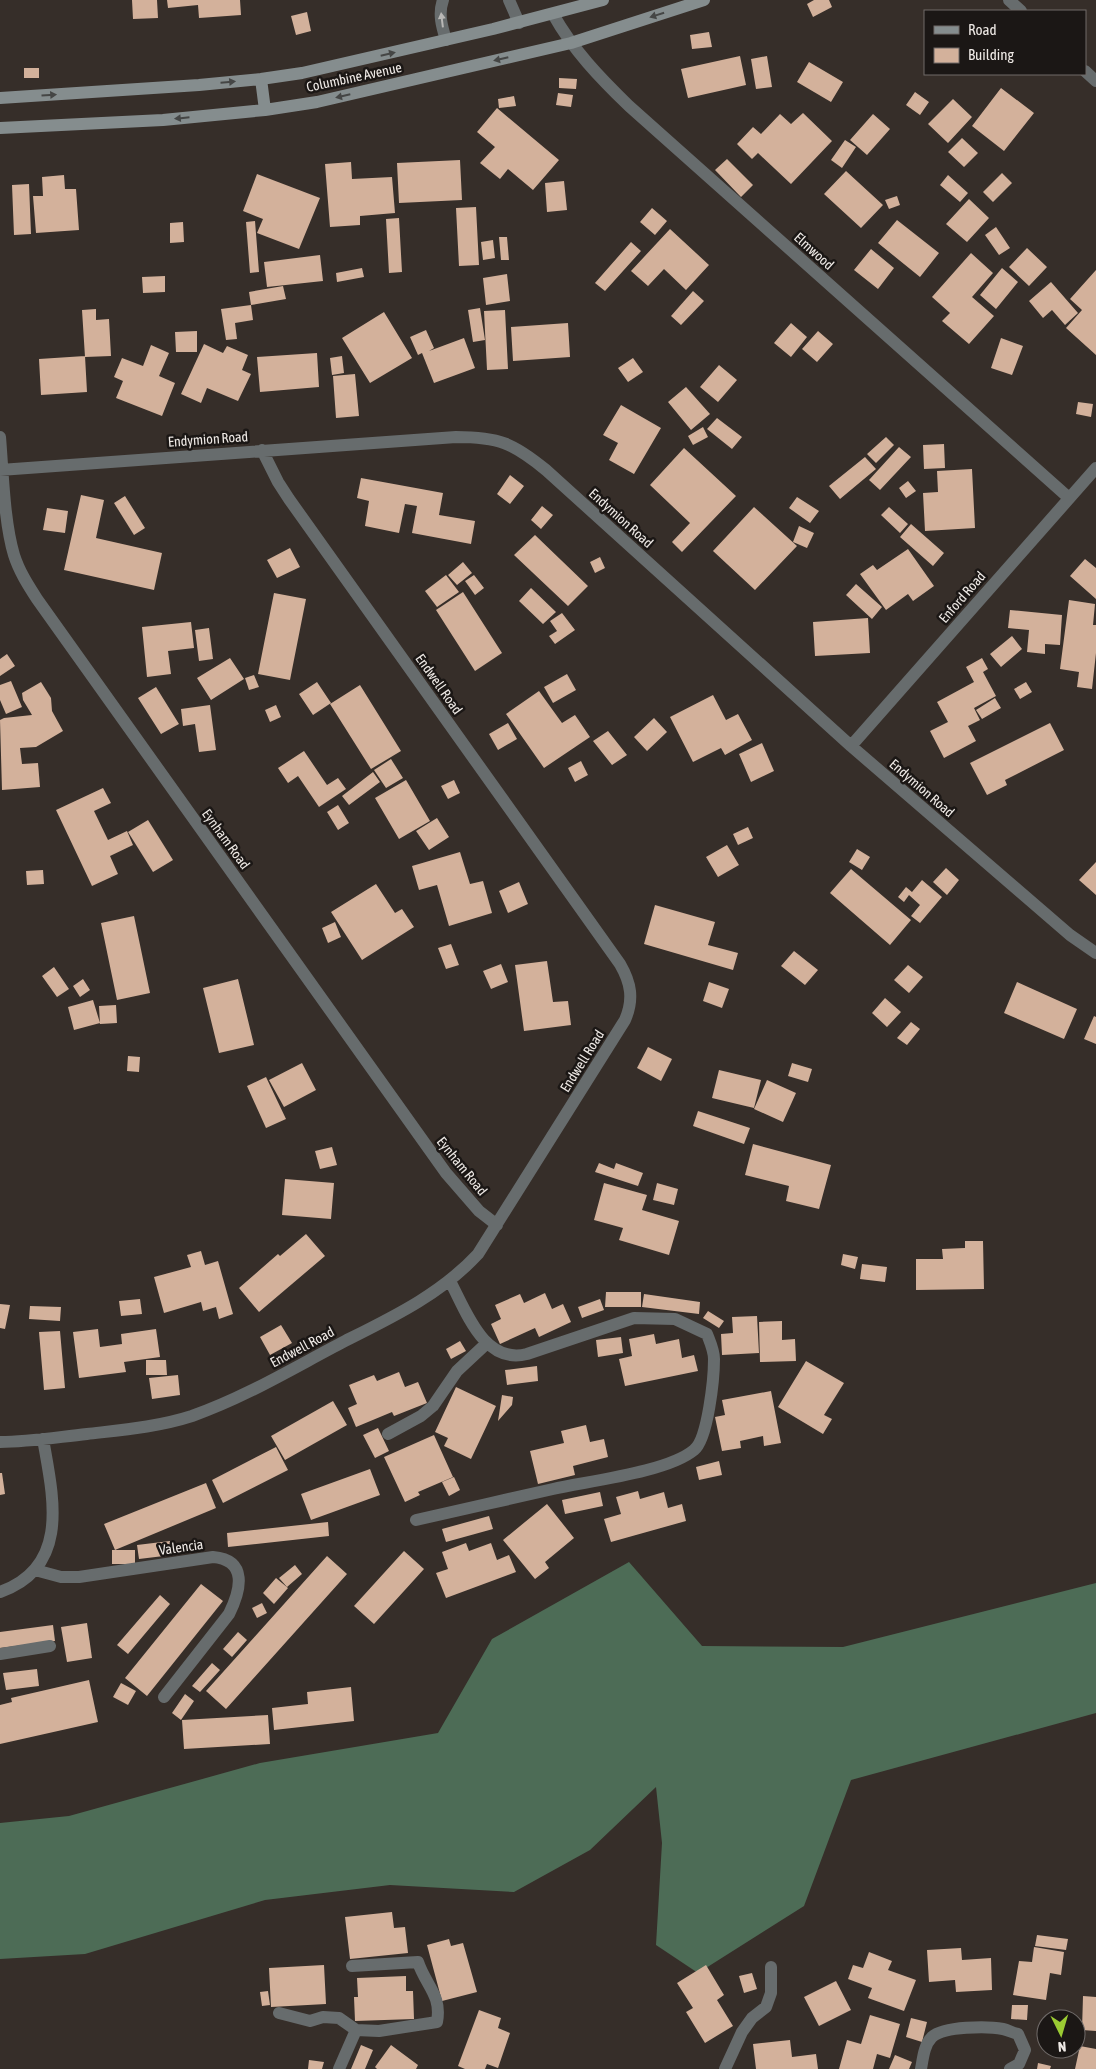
<svg xmlns="http://www.w3.org/2000/svg" width="1096" height="2069" viewBox="0 0 1096 2069" font-family="'Asap Condensed',sans-serif">
  <style>
    .forest { fill: #4d6c56 }
    .building { fill: #d3b19b }
    .lines { fill: none; stroke-linecap: round; stroke-linejoin: round }
    .lane { stroke: #676c6d; stroke-width: 12 }
    .street { stroke: #676c6d; stroke-width: 12 }
    .secondary { stroke: #858d8e; stroke-width: 12 }
    .oneway { fill: #454645 }
    .oneway2 { fill: #b9b8b6 }
    .labels { text-anchor: middle; stroke-width: 5; stroke-linejoin: round; paint-order: stroke }
    .street-label { font-size: 14px; fill: #efeae6; stroke: #1b1715 }
  </style>
  <rect width="100%" height="100%" fill="#362e29"/>
  <path class="forest" d="M629,1562l73,84 141,1 253,-64v130l-245,67 -47,126 -106,67 -42,-28 6,-102 -6,-56 -66,63 -76,42 -124,-7 -125,15 -180,54 -85,5v-136l69,-7 191,-53 178,-30 54,-94z"/>
  <path class="building" d="M132,0h25l1,18 -25,1z
    M167,0h73l1,15 -42,3 -1,-13 -30,3z
    M814,0h15l3,7 -19,10 -6,-13z
    M307,12l4,19 -15,4 -5,-19z
    M709,32l3,15 -20,2 -2,-14z
    M740,56l6,29 -58,13 -7,-29z
    M767,56l5,31 -16,2 -5,-30z
    M809,62l34,20 -12,20 -34,-20z
    M24,68h15v10h-15z
    M559,78l18,1 -1,10 -17,-1z
    M1001,88l33,25 -30,38 -32,-25z
    M915,92l14,10 -9,13 -14,-10z
    M558,93l15,2 -2,12 -15,-2z
    M514,96l2,10 -17,2 -1,-9z
    M953,99l19,18 -24,26 -20,-19z
    M497,108l62,52 -26,30 -25,-21 -8,10 -20,-16 15,-16 -18,-15z
    M803,113l29,28 -41,43 -33,-31 -6,6 -15,-15 16,-17 8,7 19,-20 11,10z
    M873,114l17,15 -23,26 -17,-15z
    M962,138l16,15 -14,14 -16,-15z
    M845,140l11,7 -14,21 -11,-8z
    M727,159l26,26 -12,12 -26,-27z
    M460,160l2,40 -63,3 -2,-40z
    M351,162l1,17 40,-2 3,36 -35,3v9l-30,2 -5,-63z
    M846,171l37,34 -22,23 -37,-34z
    M1002,173l10,10 -19,19 -10,-10z
    M257,174l63,24 -21,51 -42,-16 6,-14 -20,-8z
    M64,175l1,14h11l3,41 -43,3 -3,-37h10l-1,-19z
    M948,175l20,18 -8,9 -20,-17z
    M564,181l3,29 -20,2 -2,-29z
    M29,184l2,50 -17,1 -2,-50z
    M897,196l3,9 -11,4 -4,-9z
    M969,199l20,19 -22,24 -21,-18z
    M476,207l3,58 -20,1 -3,-58z
    M652,208l15,13 -12,14 -15,-13z
    M399,218l3,54 -13,1 -3,-54z
    M897,220l42,33 -19,24 -42,-34z
    M255,221l4,51 -9,1 -4,-51z
    M183,222l1,20 -14,1v-20z
    M996,227l14,21 -11,7 -14,-20z
    M670,229l39,36 -23,25 -22,-21 -16,17 -17,-15z
    M499,237h8l2,23h-8z
    M493,240l2,18 -12,2 -2,-18z
    M631,242l10,9 -36,40 -10,-8z
    M1027,248l20,19 -18,19 -20,-19z
    M871,249l23,19 -16,21 -24,-19z
    M971,253l22,20 -21,24 22,19 -25,28 -27,-23 8,-8 -18,-16z
    M320,255l3,26 -56,6 -3,-25z
    M362,268l2,9 -27,5 -1,-9z
    M1002,268l16,14 -22,27 -16,-14z
    M1096,270v85l-30,-27 16,-18 -12,-11z
    M507,274l3,27 -24,4 -3,-27z
    M165,276v16l-22,1 -1,-16z
    M1051,282l27,31 -13,12 -13,-15 -9,8 -14,-17z
    M283,286l3,13 -35,6 -2,-13z
    M693,291l11,10 -23,24 -10,-9z
    M251,305l2,15 -18,3 2,16 -11,1 -5,-31z
    M480,308l5,32 -12,2 -5,-32z
    M96,309v11l13,-1 2,37 -26,1 -3,-47z
    M505,310l3,59 -21,1 -3,-59z
    M384,312l28,46 -42,25 -28,-45z
    M568,323l2,34 -57,4 -2,-34z
    M791,323l16,14 -16,20 -17,-14z
    M426,330l8,18 -5,3 35,-13 11,30 -41,15 -12,-30 -4,2 -8,-18z
    M197,331v21h-21l-1,-20z
    M818,331l15,13 -16,18 -15,-13z
    M1001,338l22,8 -11,29 -21,-7z
    M204,344l19,9 4,-7 21,9 -6,15 9,4 -13,27 -31,-13 -6,15 -20,-9z
    M151,345l18,8 -10,23 16,7 -13,33 -46,-18 7,-17 -9,-4 8,-19 21,8z
    M317,353l2,34 -59,5 -3,-35z
    M85,356l2,36 -46,3 -2,-36z
    M342,356l2,17 -12,2 -2,-17z
    M633,358l10,14 -15,10 -10,-14z
    M719,365l18,15 -19,22 -18,-15z
    M355,374l4,42 -23,2 -3,-42z
    M686,387l24,27 -19,16 -23,-28z
    M1078,402l15,2 -2,13 -15,-3z
    M621,405l40,23 -27,46 -25,-14 9,-17 -15,-8z
    M717,418l25,19 -10,12 -25,-20z
    M703,427l5,10 -15,8 -5,-9z
    M886,437l8,8 -18,18 -9,-9z
    M944,444l1,24 -21,1 -1,-24z
    M899,447l12,10 -31,33 -11,-10z
    M684,448l52,48 -54,56 -10,-10 18,-19 -40,-38z
    M865,457l11,12 -36,30 -11,-13z
    M972,469l3,59 -50,3 -2,-38 15,-1 -1,-21z
    M510,475l14,11 -14,18 -13,-10z
    M361,478l82,15 -4,22 36,6 -4,23 -59,-11 5,-27 -12,-2 -6,29 -34,-7 4,-25 -12,-3z
    M908,481l8,10 -10,7 -7,-10z
    M81,495l23,5 -8,38 66,15 -8,37 -90,-20z
    M125,496l20,32 -11,7 -20,-32z
    M797,497l22,14 -9,12 -21,-15z
    M542,506l11,9 -12,14 -10,-9z
    M754,507l43,39 -42,44 -42,-39z
    M889,507l19,17 -8,9 -19,-18z
    M47,508l21,3 -3,22 -22,-3z
    M911,524l33,29 -11,13 -33,-29z
    M799,526l15,7 -7,15 -14,-6z
    M535,535l53,51 -20,20 -54,-51z
    M290,548l10,19 -23,11 -10,-18z
    M908,549l26,37 -21,15 -5,-7 -22,16 -26,-36 13,-9 4,5z
    M600,557l5,11 -10,5 -5,-11z
    M1085,559l11,9v31l-26,-23z
    M463,562l9,11 -15,12 -9,-10z
    M446,575l13,17 -22,15 -12,-16z
    M474,575l10,13 -9,7 -10,-14z
    M856,584l26,23 -10,12 -26,-24z
    M531,588l25,24 -13,12 -24,-23z
    M463,592l39,61 -27,18 -39,-61z
    M274,593l32,6 -16,81 -32,-6z
    M1069,600l26,4 -2,21h3v28l-4,36 -15,-2 2,-15 -19,-3z
    M1010,610l52,5 -2,30 -15,-1v10l-18,-2 2,-22 -21,-2z
    M562,613l13,17 -20,14 -6,-8 8,-5 -7,-10z
    M868,618l2,35 -55,3 -2,-34z
    M191,622l3,26 -26,3 3,23 -24,3 -5,-50z
    M209,628l4,31 -14,2 -4,-31z
    M1012,636l10,13 -21,18 -11,-13z
    M7,654l8,12 -15,10v-17z
    M230,658l14,21 -33,21 -14,-22z
    M982,658l6,11 -5,3 13,24 -22,12 6,12 -12,6 8,15 -32,17 -14,-27 18,-9 -11,-20 37,-20 -8,-15z
    M567,674l9,16 -23,13 -9,-16z
    M254,675l5,12 -10,3 -4,-12z
    M11,681l11,26 -16,7 -6,-14v-15z
    M41,682l10,16 1,13 11,20 -27,16 -16,1 2,16 16,-1 2,24 -38,3 -2,-70 4,-2 28,-3 -9,-15 -1,-7z
    M317,682l14,21 -18,12 -14,-21z
    M1026,682l6,10 -12,7 -6,-10z
    M360,685l41,66 -30,18 -41,-65z
    M156,687l23,37 -18,10 -23,-36z
    M539,691l23,32 13,-8 15,22 -46,31 -38,-54z
    M713,695l13,25 12,-6 14,26 -27,15 -4,-7 -28,14 -23,-45z
    M995,698l6,10 -19,11 -6,-9z
    M210,705l6,45 -17,2 -4,-28 -12,2 -2,-17z
    M276,705l5,12 -11,5 -5,-12z
    M654,718l13,14 -20,19 -13,-14z
    M508,723l9,16 -19,11 -9,-16z
    M1050,723l14,27 -59,30 2,5 -20,10 -17,-32z
    M608,731l19,24 -15,10 -19,-24z
    M762,743l12,28 -23,11 -12,-28z
    M304,751l23,34 11,-7 8,11 -27,18 -21,-31 -10,7 -10,-15z
    M391,759l12,19 -17,10 -12,-18z
    M581,761l7,14 -13,7 -7,-14z
    M373,772l7,10 -31,23 -7,-9z
    M406,780l24,41 -31,18 -24,-41z
    M454,780l6,13 -12,6 -7,-13z
    M103,788l8,15 -17,8 14,29 19,-9 6,14 -23,11 8,18 -26,12 -36,-76z
    M338,805l11,18 -11,7 -11,-18z
    M437,818l12,19 -20,13 -13,-19z
    M148,820l25,40 -20,12 -25,-40z
    M748,827l5,11 -15,7 -5,-11z
    M727,845l12,20 -21,12 -12,-20z
    M857,849l13,8 -8,13 -13,-8z
    M460,852l10,32 13,-3 9,32 -43,13 -12,-41 -18,5 -7,-24z
    M1096,862v33l-17,-15z
    M946,868l13,12 -12,15 -14,-13z
    M851,869l60,51 -21,25 -60,-52z
    M43,870l1,14 -17,1 -1,-14z
    M922,880l20,17 -22,26 -9,-7 9,-11 -11,-10 -5,7 -6,-5 8,-10 6,5z
    M519,882l9,22 -20,9 -9,-22z
    M376,884l19,29 7,-4 12,18 -52,33 -31,-48z
    M655,905l60,17 -7,23 30,8 -5,17 -89,-26z
    M134,916l16,77 -33,7 -16,-77z
    M335,922l6,15 -13,6 -6,-15z
    M451,944l8,21 -13,4 -8,-21z
    M794,951l24,19 -13,15 -24,-19z
    M547,961l6,41 15,-1 3,24 -47,6 -9,-66z
    M501,964l7,18 -17,7 -8,-18z
    M908,965l15,12 -14,16 -15,-13z
    M54,967l15,22 -12,8 -15,-21z
    M83,979l7,11 -10,7 -7,-11z
    M238,979l16,66 -35,8 -16,-65z
    M709,982l20,7 -7,19 -19,-7z
    M1017,982l60,27 -13,30 -60,-26z
    M885,998l16,14 -14,15 -15,-14z
    M93,1000l7,23 -26,7 -6,-23z
    M116,1005l1,18 -17,1 -1,-18z
    M1094,1016l2,1v27l-12,-5z
    M911,1022l9,7 -13,16 -10,-7z
    M648,1047l24,12 -11,22 -24,-13z
    M128,1056l12,1 -1,15 -12,-1z
    M302,1063l14,27 -32,17 -15,-27z
    M792,1063l20,6 -4,13 -20,-6z
    M719,1070l42,10 -7,28 -42,-10z
    M266,1077l20,42 -20,9 -19,-42z
    M767,1080l29,13 -13,29 -29,-13z
    M698,1111l52,17 -6,16 -51,-18z
    M753,1144l78,21 -12,44 -33,-8 3,-15 -44,-11z
    M332,1147l5,18 -17,4 -5,-18z
    M599,1163l15,6 2,-6 27,10 -5,13 -43,-14z
    M285,1179l49,4 -3,36 -49,-4z
    M604,1183l43,12 -5,15 37,11 -10,34 -50,-15 4,-12 -29,-8z
    M657,1183l21,6 -4,16 -21,-5z
    M306,1234l19,22 -66,56 -20,-24 39,-34 2,2z
    M965,1241h18l1,48 -68,1v-31h27l-1,-10 23,-1z
    M201,1251l4,14 13,-4 15,53 -14,5 -3,-12 -13,4 -2,-9 -37,11 -10,-36 37,-10 -4,-12z
    M843,1254l15,3 -3,12 -14,-4z
    M862,1264l25,3 -2,15 -25,-3z
    M606,1292h35v15h-36z
    M545,1293l7,16 11,-5 8,18 -32,15 -4,-9 -35,16 -9,-20 10,-5 -6,-14 25,-11 4,9z
    M644,1294l56,8 -1,12 -57,-7z
    M140,1299l2,15 -21,2 -2,-15z
    M600,1299l4,11 -22,8 -4,-11z
    M0,1304l10,1 -5,24 -5,-1z
    M30,1306l31,1 -1,14 -31,-2z
    M708,1311l16,10 -5,7 -16,-10z
    M757,1316l2,37 -37,2 -1,-21 12,-1 -1,-16z
    M782,1321v19l13,-1 1,22 -36,1 -1,-40z
    M281,1325l11,18 -22,12 -10,-18z
    M98,1329l2,18 22,-3 -1,-10 35,-5 4,28 -36,5 2,10 -47,6 -6,-46z
    M60,1331l5,57 -21,2 -5,-58z
    M654,1334l2,10 23,-5 3,19 12,-3 4,16 -73,15 -6,-27 13,-3 -3,-17z
    M621,1337l2,16 -25,4 -2,-17z
    M460,1341l6,10 -15,8 -5,-10z
    M146,1360h20l1,15h-21z
    M806,1361l38,22 -20,32 8,4 -9,15 -45,-27z
    M537,1366l1,15 -31,4 -2,-15z
    M399,1372l6,15 13,-5 9,21 -33,13 -2,-4 -36,15 -8,-19 9,-4 -8,-19 25,-10 3,6z
    M178,1375l2,20 -28,4 -3,-21z
    M456,1387l40,19 -25,53 -27,-13 4,-8 -13,-6z
    M771,1391l10,52 -17,3 -1,-10 -23,5 1,7 -19,3 -7,-34 10,-2 -3,-15z
    M502,1395l11,2 -1,8 -14,16z
    M333,1401l14,24 -62,35 -14,-24z
    M586,1425l4,17 14,-3 4,18 -35,9 2,9 -37,9 -8,-33 34,-8 -3,-12z
    M378,1428l11,23 -14,7 -12,-23z
    M434,1435l19,42 -35,15 2,3 -15,7 -21,-45z
    M276,1447l12,23 -65,33 -11,-23z
    M719,1461l3,14 -23,5 -3,-13z
    M370,1469l10,26 -69,25 -10,-26z
    M0,1473h2l3,21 -5,1z
    M454,1477l6,13 -11,6 -7,-14z
    M206,1483l10,25 -101,42 -11,-26z
    M638,1491l2,8 24,-7 4,16 14,-4 4,17 -75,21 -7,-23 17,-5 -5,-17z
    M600,1492l3,14 -38,8 -3,-14z
    M547,1504l27,34 -29,24 4,6 -14,11 -32,-39z
    M489,1516l4,13 -47,13 -4,-13z
    M328,1522l1,14 -101,11 -1,-14z
    M170,1541l2,14 -33,4 -2,-14z
    M466,1543l3,8 22,-8 6,17 12,-5 7,17 -70,26 -10,-25 12,-4 -6,-17z
    M112,1550h23v14h-23z
    M404,1551l20,18 -50,55 -20,-18z
    M327,1556l20,18 -121,135 -20,-18z
    M295,1565l7,9 -15,13 -8,-9z
    M276,1578l12,10 -14,16 -11,-11z
    M201,1584l22,17 -76,95 -22,-18z
    M160,1595l10,9 -42,50 -11,-9z
    M262,1603l5,10 -10,5 -5,-10z
    M87,1623l5,35 -25,4 -6,-35z
    M53,1625l2,16 -55,7v-16z
    M238,1632l9,8 -15,17 -9,-8z
    M212,1663l8,7 -20,22 -8,-6z
    M37,1669l2,17 -33,4 -3,-17z
    M89,1680l9,42 -98,22v-39l12,-3 -1,-4z
    M121,1683l15,8 -8,14 -15,-8z
    M351,1687l3,34 -80,9 -2,-22 36,-4 -1,-12z
    M185,1694l9,7 -13,19 -9,-7z
    M268,1715l2,29 -86,5 -2,-29z
    M392,1912l2,16 11,-1 3,26 -58,6 -5,-42z
    M1037,1935l31,4 -2,11 -31,-4z
    M449,1939l2,7 12,-3 14,49 -35,9 -15,-56z
    M1034,1947l30,5 -3,23 -11,-2 -4,27 -33,-5 6,-34 13,1z
    M961,1948l1,12 29,-2 1,32 -36,2 -1,-12 -26,2 -2,-32z
    M869,1952l23,9 -4,9 28,10 -12,31 -36,-13 4,-10 -24,-9 5,-14 10,3z
    M324,1965l2,39 -55,3 -2,-39z
    M706,1965l18,30 -7,5 16,26 -28,17 -19,-31 7,-4 -16,-25z
    M752,1973l5,16 -13,4 -5,-17z
    M406,1976v15h7l1,28 -59,2 -1,-24h4l-1,-19z
    M836,1981l15,29 -32,16 -15,-29z
    M268,1991l2,14 -8,1 -2,-14z
    M1083,1996l13,1v34l-14,-1z
    M1012,2005h16l-1,15 -16,-1z
    M479,2010l22,8 -3,10 12,5 -12,35 -11,-4 -2,5h-20l-7,-3z
    M870,2015l30,9 -10,34 -13,-4 -4,15h-34l8,-29 14,4z
    M911,2018l16,4 -5,20 -16,-5z
    M790,2040l2,17 24,-3 2,15h-62l-3,-25z
    M361,2045l12,5 -8,19h-14z
    M391,2045l27,20 -2,4h-39l-2,-2z
    M1080,2046l16,3v20h-21z
    M895,2055l17,7 -3,7h-20z
    M309,2060l15,2 -2,7h-14z
    M1038,2063l13,3 -1,3h-13z"/>
  <g class="lines">
    <path class="lane" d="M443,0c-5,14 -1,27 3,40
      M509,0l10,23
      M279,2013l31,8 13,-4 16,1 17,12 23,1 58,-9c5,-27 -11,-36 -19,-60l-66,4
      M339,2069l17,-39"/>
    <path class="street" d="M1009,0l12,11
      M553,14c20,36 47,64 76,92l440,392
      M1085,71l11,10
      M0,437c3,35 4,85 14,118 5,16 14,30 23,44l409,574 33,38 18,14
      M0,470l456,-33c43,0 57,6 90,33l305,276 219,189 26,18
      M851,746l245,-278
      M388,1434l33,-18 12,-10 24,-35 30,-28
      M0,1442c29,0 58,-5 87,-8 34,-4 71,-7 105,-18 54,-19 103,-49 153,-75 48,-24 96,-47 133,-87l147,-234c9,-21 6,-37 -5,-56l-331,-465 -11,-17 -16,-32
      M416,1520c46,-10 91,-21 137,-31 36,-8 115,-17 141,-39 14,-11 20,-72 20,-91 0,-9 -4,-17 -7,-25l-32,-15 -41,-1 -107,36c-43,11 -61,-43 -77,-73
      M35,1570l26,7h18l134,-20c35,3 28,33 16,57l-65,83
      M0,1592c71,-25 53,-96 43,-153
      M0,1654l50,-8
      M725,2069l17,-37 10,-14 14,-11 5,-14v-26
      M921,2069c2,-11 3,-24 11,-32 12,-11 56,-11 71,-8 5,1 10,4 15,5l7,16 -6,14 -9,5"/>
    <path class="secondary" d="M261,79l4,31
      M0,98l199,-13 62,-6 41,-6 191,-44 110,-29
      M0,128l163,-8 102,-10 52,-8 254,-59 133,-43"/>
  </g>
  <defs><path id="oneway-solid" d="M-6-.8H1V-3.2L6.5 0L1 3.2V.8H-6Z" transform="scale(1.25)"/></defs>
  <g class="oneway">
    <use href="#oneway-solid" transform="translate(657 15) rotate(162)"/>
    <use href="#oneway-solid" transform="translate(388 54) rotate(-13)"/>
    <use href="#oneway-solid" transform="translate(501 59) rotate(167)"/>
    <use href="#oneway-solid" transform="translate(228 82) rotate(-5)"/>
    <use href="#oneway-solid" transform="translate(49 95) rotate(-4)"/>
    <use href="#oneway-solid" transform="translate(343 96) rotate(167)"/>
    <use href="#oneway-solid" transform="translate(182 118) rotate(174)"/>
  </g>
  <use class="oneway2" href="#oneway-solid" transform="translate(442 20) rotate(-97)"/>
  <g class="labels">
    <g class="street-label">
      <text transform="translate(354 77) rotate(-12)" y="5">Columbine Avenue</text>
      <text transform="translate(814 251) rotate(42)" y="5">Elmwood</text>
      <text transform="translate(208 439) rotate(-4)" y="5">Endymion Road</text>
      <text transform="translate(621 518) rotate(42)" y="5">Endymion Road</text>
      <text transform="translate(962 597) rotate(-49)" y="5">Enford Road</text>
      <text transform="translate(439 684) rotate(55)" y="5">Endwell Road</text>
      <text transform="translate(922 788) rotate(41)" y="5">Endymion Road</text>
      <text transform="translate(226 839) rotate(54)" y="5">Eynham Road</text>
      <text transform="translate(582 1061) rotate(-58)" y="5">Endwell Road</text>
      <text transform="translate(462 1166) rotate(51)" y="5">Eynham Road</text>
      <text transform="translate(302 1347) rotate(-28)" y="5">Endwell Road</text>
      <text transform="translate(181 1547) rotate(-8)" y="5">Valencia</text>
    </g>
  </g>
  <rect x="924" y="10" width="162" height="65" fill="#1b1715" stroke="#706b69"/>
  <rect x="934" y="26" width="25" height="8" fill="#858d8e" stroke="#706b69"/>
  <text x="968" y="35" font-size="15" fill="#efeae6">Road</text>
  <rect x="934" y="48" width="25" height="15" fill="#d3b19b" stroke="#706b69"/>
  <text x="968" y="60" font-size="15" fill="#efeae6">Building</text>
  <g transform="translate(1061 2034) rotate(175)"><circle r="24" fill="#1b1715" stroke="#706b69"/>
  <path d="M0-4L9 19L0 12L-9 19Z" fill="#9bcb33"/>
  <text y="-8" font-size="14" font-weight="bold" text-anchor="middle" fill="#efeae6">N</text>
  </g>
</svg>
